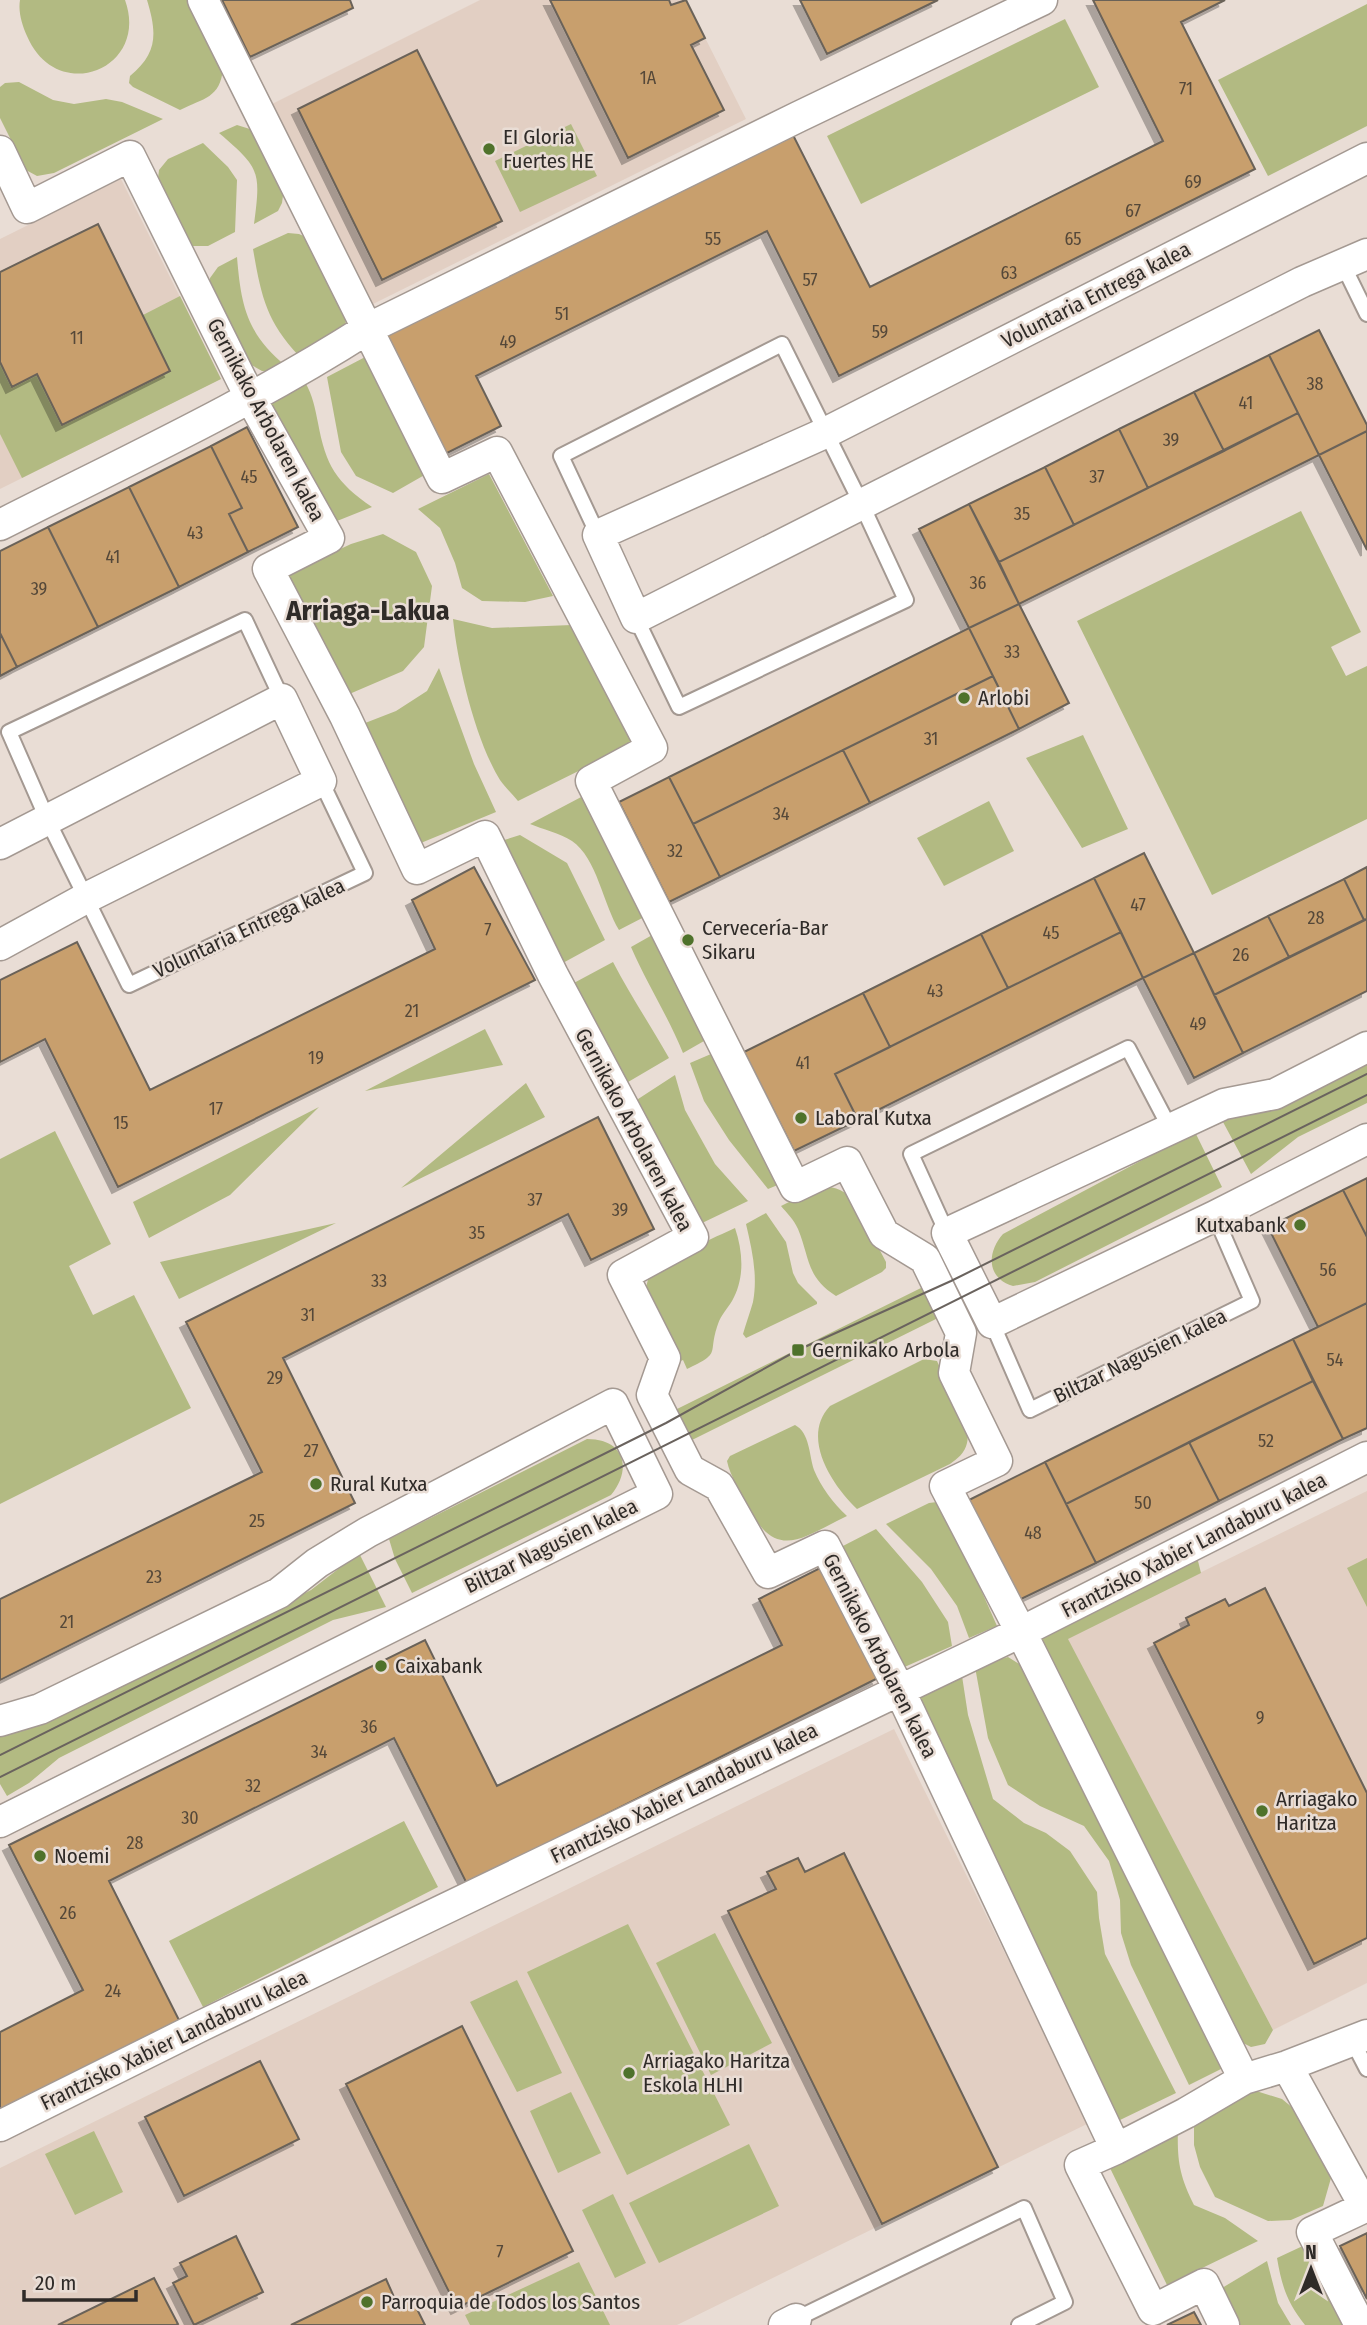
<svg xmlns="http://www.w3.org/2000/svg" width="1367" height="2325" viewBox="0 0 1367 2325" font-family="'Fira Sans Condensed',sans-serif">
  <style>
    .built { fill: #e2cfc3 }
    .green { fill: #b2ba82 }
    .building { fill: #c89f6d; stroke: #6a6259; stroke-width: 2; filter: url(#shadow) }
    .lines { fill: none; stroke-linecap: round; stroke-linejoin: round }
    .lane-casing { stroke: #a49992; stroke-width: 18 }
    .street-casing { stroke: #a49992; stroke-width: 33 }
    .lane { stroke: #fff; stroke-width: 14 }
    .street { stroke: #fff; stroke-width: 30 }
    .tram { stroke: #6a635e; stroke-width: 2 }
    .poi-dot { fill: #4f722b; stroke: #e9ddd5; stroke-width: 2.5 }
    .labels { text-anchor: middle; stroke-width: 5; stroke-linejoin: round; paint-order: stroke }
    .number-label { font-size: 18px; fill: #554839 }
    .poi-label { font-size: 21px; fill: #2f2b28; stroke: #e9ddd5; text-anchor: start }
    .street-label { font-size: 21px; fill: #2f2b28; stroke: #e9ddd5 }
    .district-label { font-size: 28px; font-weight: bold; fill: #2f2b28; stroke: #e9ddd5 }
  </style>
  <defs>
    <filter id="shadow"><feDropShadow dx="-6" dy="6" stdDeviation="0" flood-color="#0004"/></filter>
  </defs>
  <rect width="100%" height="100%" fill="#e9ddd5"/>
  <path class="built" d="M480,0h206l60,119 -373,185 -101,-200z
    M121,179l100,200 -221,110v-250z
    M1367,1491v492l-94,47 -206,-392z
    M894,1729l195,394 -412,202h-252l-13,-25 -14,6 -13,-27 -94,46h-291v-157z"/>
  <path class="green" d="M20,0h105c25,69 -68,106 -98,36 -5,-11 -9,-24 -7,-36z
    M147,0h43l33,69c-3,29 -19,29 -43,41l-47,-23 -4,-4 1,-7c28,-23 27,-43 17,-76z
    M1367,4v122l-99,50 -50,-96z
    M1065,19l34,68 -238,117 -34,-68z
    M19,82l34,18 21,4 32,-5 16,3 41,17 -109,54 -17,3 -11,-6 -26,-52v-31l5,-4z
    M571,124l26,52 -77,36 -25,-51z
    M237,125l16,5 31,58 -2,15 -4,8 -24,13c7,-53 6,-56 -35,-91z
    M203,143l25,24 9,13 -2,52 -27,14h-18l-33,-59 2,-17 9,-11z
    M288,233l11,1 9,4 37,74 1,14 -47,30c-33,-35 -38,-61 -46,-107z
    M237,257c4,49 10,77 49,109l-14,5h-10l-14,-8 -38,-71v-14l8,-11z
    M180,296l41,83 -199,99 -22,-44v-72l12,25 25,-13 25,50 108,-53 -27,-56z
    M369,355l59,118 -35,20 -37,-17 -15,-24 -14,-75z
    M305,382c8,14 10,26 13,41 8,43 18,59 54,84l-40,16 -67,-122z
    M489,474l64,122 -28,6 -43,-1 -20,-13 -7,-25 -15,-35 -22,-19z
    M1301,511l60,121 -30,15 15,29 21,-10v153l-155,76 -135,-274z
    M383,534l33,18 16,34 -8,61 -21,24 -56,24 -64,-119 68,-32z
    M453,619l39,9 80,-3 63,118 -117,58c-6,-7 -13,-14 -18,-21 -25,-41 -42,-114 -47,-161z
    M439,668l35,96 22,48 -80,33 -56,-120 36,-14 31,-20z
    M1083,735l45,94 -46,19 -56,-90z
    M585,795l63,120 -29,15c-16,-26 -22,-72 -47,-89 -12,-8 -30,-12 -42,-17z
    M989,801l25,50 -70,35 -27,-48z
    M520,835l47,28 38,77 -44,24 -60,-123z
    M654,934l57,103 -28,16c-15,-37 -36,-69 -52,-106z
    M613,962c17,33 38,64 56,96l-46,27 -51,-101z
    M485,1029l18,36 -138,26z
    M718,1051l67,131 -17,7 -39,-49 -25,-39 -14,-38z
    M1367,1062v41l-69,34 -47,37 -28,-52z
    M675,1075l10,35 30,54 33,37 -48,23 -68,-121z
    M526,1083l19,34 -144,71z
    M319,1107l-89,88 -81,43 -16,-36z
    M55,1131l56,113 -42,22 24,49 41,-20 57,113 -191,96v-345z
    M1195,1132l27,55 -187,95 -22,4c-27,-8 -26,-34 -10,-52z
    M819,1187c15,-1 25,3 35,14l32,61v6l-4,4 -46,24c-30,-19 -26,-38 -38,-67 -4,-9 -11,-16 -17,-23z
    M766,1213l20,29 7,31 5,10 19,19v2l-71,34 -3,-4c3,-11 7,-21 10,-32 5,-27 -1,-52 -7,-78z
    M336,1223l-157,76 -19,-37z
    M735,1228c8,24 10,50 -3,73 -5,8 -11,14 -14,23 -11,31 5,28 -31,45l-4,-9 -7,3 -31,-72c2,-5 2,-11 5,-16 11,-15 66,-38 85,-47z
    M925,1286l15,31 -250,124 -15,-31z
    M924,1359l13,2c8,19 35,63 30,82 -2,10 -10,16 -17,21l-93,45c-24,-23 -57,-71 -27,-103z
    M795,1425c15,8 14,30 19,45 7,17 19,33 33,46 -44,21 -71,47 -99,-10 -7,-14 -18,-30 -21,-45l3,-5z
    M587,1439c37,0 46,29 24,56l-199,98 -17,-34 -6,-20z
    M937,1502l7,4 53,120 -28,12 -12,-32 -26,-37 -45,-45 43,-21z
    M876,1529l46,53 26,40 4,24 -52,23 -59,-122z
    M359,1553l27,54 -53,13 -274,138 -30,25 -22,13 -7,-12v-47l58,-21 253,-126z
    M1197,1557l4,16 -133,66 205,391 -8,14 -14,3 -14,-7 -198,-404z
    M1367,1558v49l-20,-39z
    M1008,1657l19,12 202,396 -40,20 -58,-120 -10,-32 -1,-33 -11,-39 -25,-35 -44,-20 -32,-21 -20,-47 -13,-71z
    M962,1676l6,39 25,84 31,24 22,10 24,18 27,41 2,26 6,36 71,139 -56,27 -209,-418z
    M404,1821l34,66 -235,120 -34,-66z
    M628,1924l102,201 -103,50 -100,-203z
    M715,1933l57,110 -61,32 -55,-112z
    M517,1980l45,93 -45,19 -47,-90z
    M1253,2090l29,9 35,29 16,43 -10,35 -32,14 -23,1 -53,-24 -15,-30 -6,-22v-29z
    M571,2092l30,61 -43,20 -28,-62z
    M1178,2127c-1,33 1,48 16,78l31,13 33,23 -91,44 -57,-117z
    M94,2131l29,61 -48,23 -30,-61z
    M749,2144l30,62 -120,57 -30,-60z
    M613,2194l33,69 -31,15 -33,-68z
    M1307,2244l42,81h-44c-18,-23 -23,-38 -28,-67z
    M1267,2261l11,42 13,22h-59l-15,-34z
    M579,2262l31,63h-140l-5,-10z"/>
  <path class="building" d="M222,0h128l3,8 -103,49z
    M550,0h119l2,5 15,-5 19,38 -14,7 33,65 -96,48z
    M800,0h138l-111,54z
    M1093,0h132l-44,22 74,147 -416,207 -72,-145 -291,145 25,50 -60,30 -59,-118 411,-203 77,152 293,-146z
    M417,50l85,171 -120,59 -84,-171z
    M98,224l72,147 -108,54 -25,-51 -25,13 -12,-25v-90z
    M1319,330l48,95v6l-48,24 -50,-100z
    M1269,355l29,58 -74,38 -30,-59z
    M1194,392l30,59 -76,37 -29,-59z
    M1298,413l21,42 -300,149 -20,-42z
    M247,427l51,100 -50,25 -19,-38 13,-6 -31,-62z
    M1119,429l29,59 -74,37 -29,-58z
    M1367,431v119l-48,-95z
    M211,446l31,62 -13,6 19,38 -69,35 -50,-100z
    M1045,467l29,58 -75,37 -30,-58z
    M129,487l50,100 -81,40 -50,-100z
    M969,504l50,100 -50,24 -50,-99z
    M48,527l50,100 -81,40 -17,-34v-82z
    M1019,604l50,99 -50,26 -50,-101z
    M969,628l24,48 -300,148 -24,-47z
    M0,633l17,34 -17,9z
    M993,676l26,53 -149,74 -27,-53z
    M843,750l27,53 -150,74 -27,-53z
    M669,777l51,100 -51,25 -50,-100z
    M1144,853l50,100 -51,25 -49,-100z
    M474,867l61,113 -417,207 -73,-148 -45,23v-82l77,-38 73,148 285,-141 -23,-49z
    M1367,867v52l-3,1 -20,-41z
    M1094,878l27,54 -113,56 -27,-54z
    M1344,879l20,41 -75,37 -21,-41z
    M1268,916l21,41 -75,38 -20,-42z
    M1367,919v72l-124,62 -29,-58z
    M1121,932l22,46 -285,142 -23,-46z
    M981,934l27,54 -118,59 -27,-54z
    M1194,953l49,100 -49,25 -51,-100z
    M863,993l27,54 -55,27 23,46 -64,31 -50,-99z
    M598,1117l56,112 -63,31 -23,-46 -285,144 72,145 -355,177v-81l262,-127 -76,-150z
    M1367,1178v59l-24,-47z
    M1343,1190l24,47v66l-49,24 -50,-100z
    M1367,1303v125l-24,11 -50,-100z
    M1293,1339l20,42 -247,123 -21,-42z
    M1313,1381l30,58 -124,62 -30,-59z
    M1189,1442l30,59 -123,62 -30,-59z
    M1045,1462l51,101 -77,37 -50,-100z
    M824,1566l54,112 -411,206 -73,-146 -285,143 74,147 -183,91v-87l83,-42 -74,-145 416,-205 72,146 285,-141 -23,-46z
    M1265,1588l102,205v145l-53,26 -160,-321 35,-18 -3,-7 39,-19 4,7z
    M844,1853l154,314 -116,57 -154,-313 48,-22 -9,-17 31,-14 7,14z
    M462,2026l111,225 -116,57 -111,-224z
    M260,2061l39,78 -115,57 -39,-79z
    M1367,2233v66l-27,-53z
    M236,2236l27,56 -69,33 -21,-42 14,-7 -7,-13z
    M154,2278l24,46 -2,1h-118z
    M386,2279l12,27 14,-7 13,26h-134z
    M1194,2312l7,13h-34z"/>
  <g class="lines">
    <g class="lane-casing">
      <path id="lane" d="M1343,265l24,49
        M598,535l-37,-79 221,-112 79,159 45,97 -227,107 -43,-89
        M282,699l-37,-79 -236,112 39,89 81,164 236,-112 -44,-92
        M947,1233l-36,-79 217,-106 43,82
        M992,1323l38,87 222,-109 -37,-85
        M1353,2042l14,27
        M797,2321l-1,-2 228,-111 41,94 -46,23"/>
    </g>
    <g class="street-casing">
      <path id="street" d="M203,0l239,478 55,-26 155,296 -61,33 204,406 52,-25 37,72 41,25 36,74 -7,40 43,88 -52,25 76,146 223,447
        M0,151l27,57 103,-52 121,243 78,139 -61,31 77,147 72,153 68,-33 68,139 140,262 -70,38 42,83 -13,37 38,75 29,16 49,87 57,-27 74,143 217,460
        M1367,158l-542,275 -227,102 38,83 666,-336 65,-28
        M0,525c124,-63 250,-121 367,-196l431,-212 244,-117
        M0,844l282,-145 39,82 -235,117 -86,47
        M1367,1047l-92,47 -51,10 -277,129 45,90 223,-107 152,-77
        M0,1721l40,-12 239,-116 38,-30 51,-31 245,-128 44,90 -657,328
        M1287,2066l78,141 -53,25 48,93
        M0,2126l201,-100 820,-394 346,-175
        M784,2325l12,-6
        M1224,2325l-20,-41 -51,26 -73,-145 36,-16 70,-36 58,-34 43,-13 80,-31"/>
    </g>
    <use href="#lane" class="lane"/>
    <use href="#street" class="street"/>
    <path class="tram" d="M0,1755l666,-332 132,-73 153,-69 416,-207
      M0,1777l1367,-682"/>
  </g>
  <g class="poi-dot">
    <circle cx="489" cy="149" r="7"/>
    <circle cx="964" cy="698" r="7"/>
    <circle cx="688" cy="940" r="7"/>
    <circle cx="801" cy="1118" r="7"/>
    <circle cx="1300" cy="1225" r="7"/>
    <rect x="791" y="1343" width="14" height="14" rx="3.5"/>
    <circle cx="316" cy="1484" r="7"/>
    <circle cx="381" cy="1666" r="7"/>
    <circle cx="1262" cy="1811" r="7"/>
    <circle cx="40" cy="1856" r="7"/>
    <circle cx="629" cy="2073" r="7"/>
    <circle cx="367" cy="2302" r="7"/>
  </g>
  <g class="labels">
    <g class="number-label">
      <text x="648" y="84">1A</text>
      <text x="1186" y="95">71</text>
      <text x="1193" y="188">69</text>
      <text x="1133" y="217">67</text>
      <text x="713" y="245">55</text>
      <text x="1073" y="245">65</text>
      <text x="1009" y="279">63</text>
      <text x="810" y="286">57</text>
      <text x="562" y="320">51</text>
      <text x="880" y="338">59</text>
      <text x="77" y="344">11</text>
      <text x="508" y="348">49</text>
      <text x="1315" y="390">38</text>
      <text x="1246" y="409">41</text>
      <text x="1171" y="446">39</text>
      <text x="249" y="483">45</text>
      <text x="1097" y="483">37</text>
      <text x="1022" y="520">35</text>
      <text x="195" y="539">43</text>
      <text x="113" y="563">41</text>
      <text x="978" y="589">36</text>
      <text x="39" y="595">39</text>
      <text x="1012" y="658">33</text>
      <text x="931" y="745">31</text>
      <text x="781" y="820">34</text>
      <text x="675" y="857">32</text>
      <text x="1138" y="911">47</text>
      <text x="1316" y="924">28</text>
      <text x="488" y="936">7</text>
      <text x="1051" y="939">45</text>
      <text x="1241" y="961">26</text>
      <text x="935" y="997">43</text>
      <text x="412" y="1017">21</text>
      <text x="1198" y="1030">49</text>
      <text x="316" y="1064">19</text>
      <text x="803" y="1069">41</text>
      <text x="216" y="1115">17</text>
      <text x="121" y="1129">15</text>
      <text x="535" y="1206">37</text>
      <text x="620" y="1216">39</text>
      <text x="477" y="1239">35</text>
      <text x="1328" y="1276">56</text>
      <text x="379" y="1287">33</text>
      <text x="308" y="1321">31</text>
      <text x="1335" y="1366">54</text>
      <text x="275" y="1384">29</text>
      <text x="1266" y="1447">52</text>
      <text x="311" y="1457">27</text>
      <text x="1143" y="1509">50</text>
      <text x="257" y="1527">25</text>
      <text x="1033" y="1539">48</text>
      <text x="154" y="1583">23</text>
      <text x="67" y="1628">21</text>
      <text x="1260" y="1724">9</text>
      <text x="369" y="1733">36</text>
      <text x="319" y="1758">34</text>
      <text x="253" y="1792">32</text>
      <text x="190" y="1824">30</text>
      <text x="135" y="1849">28</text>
      <text x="68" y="1919">26</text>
      <text x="113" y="1997">24</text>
      <text x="500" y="2258">7</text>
    </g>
    <g class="poi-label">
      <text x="503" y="144">EI Gloria<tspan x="503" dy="24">Fuertes HE</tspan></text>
      <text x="978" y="705">Arlobi</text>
      <text x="702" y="935">Cervecería-Bar<tspan x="702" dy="24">Sikaru</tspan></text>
      <text x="815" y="1125">Laboral Kutxa</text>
      <text x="1286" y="1232" text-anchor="end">Kutxabank</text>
      <text x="812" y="1357">Gernikako Arbola</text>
      <text x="330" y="1491">Rural Kutxa</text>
      <text x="395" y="1673">Caixabank</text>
      <text x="1276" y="1806">Arriagako<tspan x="1276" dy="24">Haritza</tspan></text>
      <text x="54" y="1863">Noemi</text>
      <text x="643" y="2068">Arriagako Haritza<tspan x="643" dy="24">Eskola HLHI</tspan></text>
      <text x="381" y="2309">Parroquia de Todos los Santos</text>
    </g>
    <g class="street-label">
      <text transform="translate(1096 295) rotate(-27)" y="7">Voluntaria Entrega kalea</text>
      <text transform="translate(266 420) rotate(62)" y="7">Gernikako Arbolaren kalea</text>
      <text transform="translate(249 928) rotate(-25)" y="7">Voluntaria Entrega kalea</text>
      <text transform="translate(634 1130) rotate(62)" y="7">Gernikako Arbolaren kalea</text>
      <text transform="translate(1140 1356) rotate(-26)" y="7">Biltzar Nagusien kalea</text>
      <text transform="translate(1194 1545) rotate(-27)" y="7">Frantzisko Xabier Landaburu kalea</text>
      <text transform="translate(551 1546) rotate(-26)" y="7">Biltzar Nagusien kalea</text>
      <text transform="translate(880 1656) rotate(63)" y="7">Gernikako Arbolaren kalea</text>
      <text transform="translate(684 1793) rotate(-26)" y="7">Frantzisko Xabier Landaburu kalea</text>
      <text transform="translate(174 2040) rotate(-26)" y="7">Frantzisko Xabier Landaburu kalea</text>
    </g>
    <g class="district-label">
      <text x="368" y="620">Arriaga-Lakua</text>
    </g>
  </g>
  <g transform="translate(1311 2269)" stroke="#e9ddd5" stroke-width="5" paint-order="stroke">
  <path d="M0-5L12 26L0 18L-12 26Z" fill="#2f2b28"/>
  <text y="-10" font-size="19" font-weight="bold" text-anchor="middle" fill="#2f2b28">N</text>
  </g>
  <path d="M24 2290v10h112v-10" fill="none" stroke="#2f2b28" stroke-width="3.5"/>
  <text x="35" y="2290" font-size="21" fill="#2f2b28" stroke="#e9ddd5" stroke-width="5" paint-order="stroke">20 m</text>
</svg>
